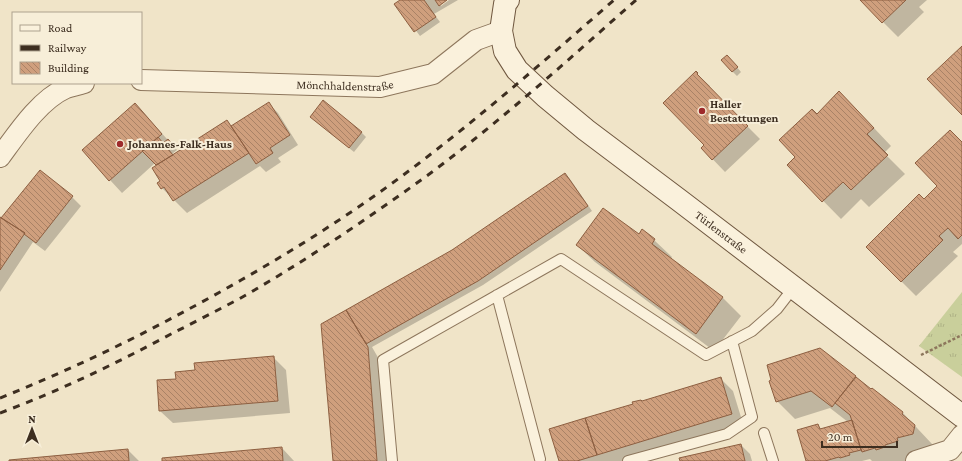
<svg xmlns="http://www.w3.org/2000/svg" width="962" height="461" viewBox="0 0 962 461" font-family="'Crimson Pro',serif">
  <style>
    .park { fill: url(#park-tufts) }
    .shadow { fill: #0003 }
    .building { fill: url(#building-back-hatch); stroke: #8d5f41 }
    .lines { fill: none; stroke-linecap: round; stroke-linejoin: round }
    .lane-casing { stroke: #8d765c; stroke-width: 12 }
    .street-casing { stroke: #8d765c; stroke-width: 22 }
    .secondary-casing { stroke: #6f573f; stroke-width: 24 }
    .path { stroke: #8d765c; stroke-width: 2.5; stroke-dasharray: 3 2; stroke-linecap: butt }
    .lane { stroke: #faf1dc; stroke-width: 10 }
    .street { stroke: #faf1dc; stroke-width: 20 }
    .secondary { stroke: #faf1dc; stroke-width: 22 }
    .rail { stroke: #3d2e20; stroke-width: 3; stroke-dasharray: 7 7; stroke-linecap: butt }
    .poi-dot { fill: #9e2a2b; stroke: #f7eed8; stroke-width: 1.5 }
    .labels { text-anchor: middle; stroke-width: 4; stroke-linejoin: round; paint-order: stroke }
    .street-label { font-size: 12px; fill: #3d2e20; stroke: #f7eed8 }
    .poi-label { font-size: 12px; font-weight: bold; fill: #3d2e20; stroke: #f7eed8; text-anchor: start }
  </style>
  <defs>
    <pattern id="park-tufts" width="24" height="20" patternUnits="userSpaceOnUse"><rect width="24" height="20" fill="#c9cf9b"/><path d="M3 7l-1-3M5 7V3M7 7l1-3M15 17l-1-3M17 17v-4M19 17l1-3" fill="none" stroke="#aeb285"/></pattern>
    <pattern id="building-back-hatch" width="6" height="6" patternUnits="userSpaceOnUse"><rect width="6" height="6" fill="#cf9f7d"/><path d="M-1 5l2 2M0 0l6 6M5-1l2 2" fill="none" stroke="#a98266"/></pattern>
  </defs>
  <rect width="100%" height="100%" fill="#f0e4c8"/>
  <path class="park" d="M962,292v85l-43,-31z"/>
  <path class="shadow" d="M402,0h44l-6,4 1,2 8,-6h9l-24,14 6,8 -20,14 -24,-32z
    M861,0h66l-8,7 5,5 -26,25z
    M731,60l10,12 -4,4 -5,-5z
    M696,73l14,13 -1,2 51,51 -35,33 -23,-24 4,-3z
    M269,104l9,9 20,32 -20,13 3,4 -15,10 -6,-6 -73,47 -25,-25v-7l-4,-15 -3,-3 -33,30 -12,-13 37,-63 30,33 -5,4 1,2 54,-35 5,6z
    M857,110l34,36 -7,7 21,21 -36,33 -8,-8 -20,20 -53,-54 9,-8 20,-42z
    M315,121l47,12 4,4 -12,15z
    M962,144v100l-9,8 5,4 -42,40 -49,-49 57,-46 15,-15z
    M565,174l5,5 22,32 -109,74 -111,62 8,14 8,100h-54l-12,-137 131,-74z
    M72,197l9,9 -36,45 -12,-9 -33,50v-74z
    M639,235l15,5 18,17 -1,2 52,39 18,18 -27,35 -119,-89 -18,-17z
    M273,357l13,13 4,43 -117,10 -13,-12 17,-31 19,-9z
    M855,377l16,13 32,23 29,31 -1,8 -24,9h-35l-2,-2 -8,2h-55l11,-36 4,5 26,-8 -18,-14 -35,11 -18,-18z
    M721,379l12,12 11,36 -114,34h-70l74,-57z
    M741,445l9,9 2,7h-71z
    M282,448l12,13h-131z
    M128,450l11,11h-129z"/>
  <path class="building" d="M400,0h24l12,17 -22,15 -20,-28z
    M435,0h12l-8,6z
    M860,0h46l-24,23z
    M962,46v69l-35,-36z
    M727,55l11,12 -6,5 -11,-12z
    M696,71l2,2 -1,1 51,52 -36,34 -11,-12 3,-3 -41,-42z
    M839,91l35,37 -7,6 21,21 -37,35 -8,-8 -21,20 -35,-37 8,-8 -16,-17 33,-31 5,5z
    M323,100l39,32 -13,16 -39,-31z
    M269,102l21,33 -20,13 3,5 -17,11 -25,-38z
    M135,103l27,31 -53,47 -27,-31z
    M227,120l22,33 -76,48 -9,-14 -3,2 -4,-6 3,-2 -8,-13z
    M950,130l12,12v93l-4,4 -10,-11 -9,8 4,4 -42,42 -35,-35 53,-53 5,5 13,-13 -22,-23z
    M158,137l15,18 -17,10 -14,-14z
    M168,139l5,6 -5,4 -5,-6z
    M40,170l33,26 -37,47 -12,-9 1,-1 -24,-15z
    M565,173l23,33 -110,75 -112,63 -20,-34 106,-60z
    M603,208l36,26 3,-5 13,10 -3,5 71,53 -27,37 -120,-89z
    M0,217l25,16 -25,37z
    M346,310l22,37 9,114h-44l-12,-137z
    M820,348l36,28 -24,31 -21,-16 -35,11 -7,-21 2,-1 -4,-15z
    M274,356l4,45 -119,10 -2,-31 19,-1 -1,-7 20,-2 -1,-7z
    M721,377l11,37 -135,41 -12,-37 48,-14 -1,-2 9,-2 1,1z
    M856,377l15,12 1,-1 31,24 -1,2 13,11 -2,9 -16,4 1,3 -13,4v2l-9,3 -1,-2 -13,4 -12,-37 -15,-12z
    M585,418l12,37 -20,6h-18l-10,-32z
    M852,420l9,30 -12,3 1,2 -10,3 -1,-1 -14,4h-19l-9,-31 21,-6 2,5z
    M741,444l4,17h-65l-1,-3z
    M282,447l1,14h-121v-3z
    M128,449l1,12h-120v-1z"/>
  <g class="lines">
    <g class="lane-casing">
      <path id="lane" d="M497,295l43,164
        M764,433l9,28
        M392,461l-9,-101 178,-101 145,96 46,-24 25,-22 17,-22
        M628,461l99,-27 25,-17 -20,-76"/>
    </g>
    <g class="street-casing">
      <g id="street">
        <path id="s1" d="M141,80l239,7 53,-13 43,-34 25,-9"/>
        <path d="M0,157c17,-23 39,-57 66,-69 6,-2 12,-3 18,-5"/>
        <path d="M916,461l34,-11 12,-15"/>
      </g>
    </g>
    <g class="secondary-casing">
      <g id="secondary">
        <path id="s2" d="M508,0l-3,4 -4,27 4,20 12,19 28,26 41,34 93,70 283,216"/>
      </g>
    </g>
    <path class="path" d="M921,355l41,-20"/>
    <use href="#lane" class="lane"/>
    <use href="#street" class="street"/>
    <use href="#secondary" class="secondary"/>
    <path class="rail" d="M0,398c60,-24 118,-51 174,-81 85,-45 168,-95 244,-153 68,-52 132,-108 196,-164
      M0,413c59,-22 115,-49 171,-79 22,-11 45,-23 68,-35 65,-37 128,-80 189,-124 73,-54 140,-115 208,-175"/>
  </g>
  <g class="poi-dot">
    <circle cx="702" cy="111" r="4"/>
    <circle cx="120" cy="144" r="4"/>
  </g>
  <g class="labels">
    <g class="street-label">
      <text dy="4" stroke="none"><textPath href="#s1" startOffset="204">Mönchhaldenstraße</textPath></text>
      <text dy="4" stroke="none"><textPath href="#s2" startOffset="336">Türlenstraße</textPath></text>
    </g>
    <g class="poi-label">
      <text x="710" y="108">Haller<tspan x="710" dy="14">Bestattungen</tspan></text>
      <text x="128" y="148">Johannes-Falk-Haus</text>
    </g>
  </g>
  <rect x="12" y="12" width="130" height="72" fill="#f7eed8" stroke="#ada18e"/>
  <rect x="20" y="25" width="20" height="6" fill="#faf1dc" stroke="#ada18e"/>
  <text x="48" y="32" font-size="12" fill="#3d2e20">Road</text>
  <rect x="20" y="45" width="20" height="6" fill="#3d2e20" stroke="#ada18e"/>
  <text x="48" y="52" font-size="12" fill="#3d2e20">Railway</text>
  <rect x="20" y="62" width="20" height="12" fill="url(#building-back-hatch)" stroke="#ada18e"/>
  <text x="48" y="72" font-size="12" fill="#3d2e20">Building</text>
  <g transform="translate(32 429)" stroke="#f7eed8" stroke-width="3" paint-order="stroke">
  <path d="M0-3L7 15L0 10L-7 15Z" fill="#3d2e20"/>
  <text y="-6" font-size="11" font-weight="bold" text-anchor="middle" fill="#3d2e20">N</text>
  </g>
  <path d="M822 441v6h75v-6" fill="none" stroke="#3d2e20" stroke-width="2"/>
  <text x="828" y="441" font-size="12" fill="#3d2e20" stroke="#f7eed8" stroke-width="3" paint-order="stroke">20 m</text>
</svg>
